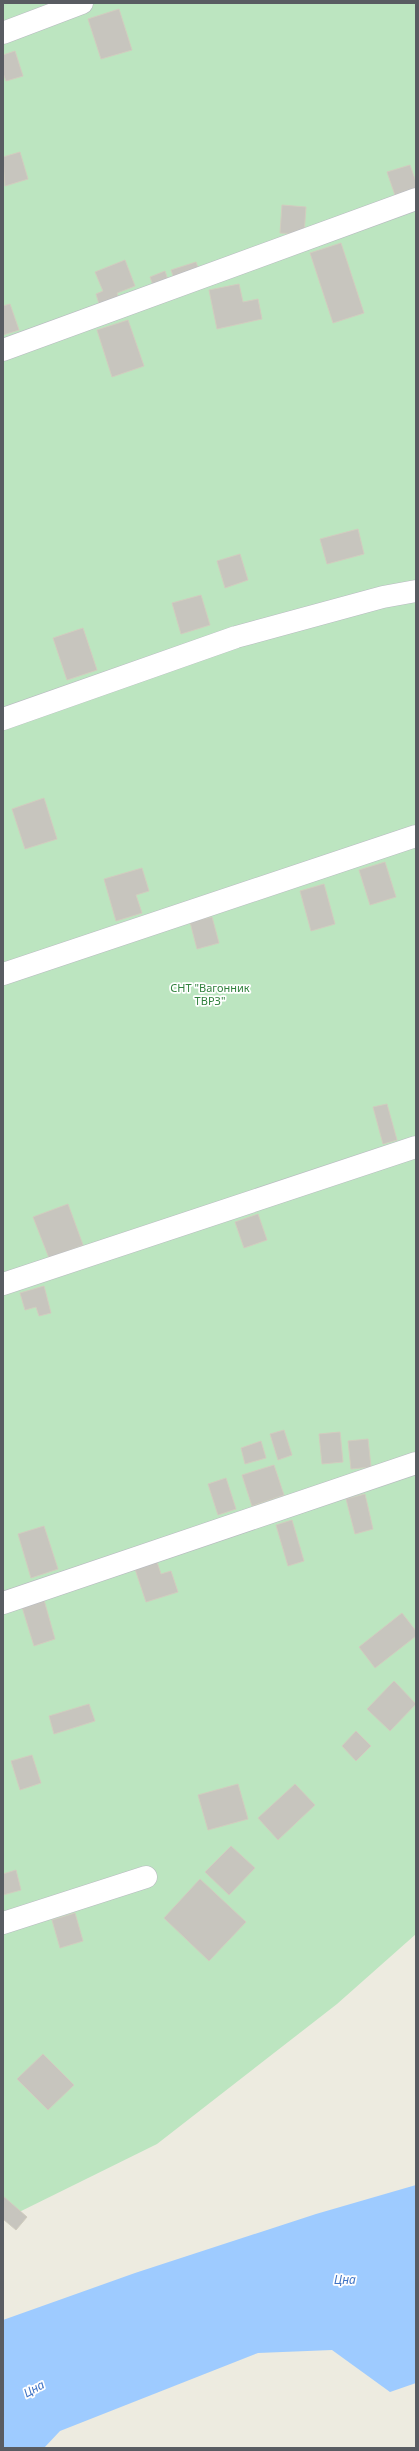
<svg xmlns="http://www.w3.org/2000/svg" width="419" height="2451" viewBox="0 0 419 2451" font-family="'Noto Sans',sans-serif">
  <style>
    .green { fill: #bce5c0 }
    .water { fill: #9ecbff }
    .building { fill: #c7c5be; stroke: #d1cdbf }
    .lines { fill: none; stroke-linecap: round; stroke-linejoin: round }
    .lane-casing { stroke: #b8bac0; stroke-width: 23 }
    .street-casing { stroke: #b8bac0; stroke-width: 23 }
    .lane { stroke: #fff; stroke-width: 22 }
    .street { stroke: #fff; stroke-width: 22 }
    .labels { text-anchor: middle; stroke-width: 3.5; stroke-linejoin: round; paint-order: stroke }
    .park-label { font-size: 11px; fill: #31813d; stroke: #fff }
    .water-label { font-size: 12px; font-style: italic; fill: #3e73c5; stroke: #fff }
  </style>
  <rect width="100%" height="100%" fill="#edebe0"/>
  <path class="green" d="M3,3h413v1931l-79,70 -180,140 -154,76z"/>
  <path class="water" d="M416,2185v198l-26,9 -58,-42 -74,3 -198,78 -16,17h-41v-128l132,-47 181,-59z"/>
  <path class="building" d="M119,9l13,41 -31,9 -13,-40z
    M15,51l8,25 -17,5 -3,-8v-18z
    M20,152l8,27 -23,7 -2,-29z
    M410,165l6,17v10l-20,6 -9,-26z
    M282,205l24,2 -2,27 -24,-1z
    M341,243l23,70 -31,10 -23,-70z
    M125,260l10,26 -18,7 2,6 -19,8 -4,-13 7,-3 -8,-19z
    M196,262l4,11 -25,8 -4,-11z
    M165,271l4,12 -15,5 -4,-11z
    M239,284l4,18 15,-3 4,20 -45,10 -8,-39z
    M10,304l9,26 -16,5v-29z
    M128,320l16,46 -32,11 -15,-47z
    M358,529l6,25 -37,10 -7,-25z
    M240,554l8,26 -23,8 -8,-27z
    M201,595l9,30 -29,9 -9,-31z
    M83,628l14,42 -30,10 -14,-42z
    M44,798l13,41 -32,10 -13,-40z
    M385,862l11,35 -26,8 -11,-35z
    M142,868l7,23 -13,4 6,18 -26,8 -12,-42z
    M324,884l11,40 -24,7 -11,-40z
    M212,917l7,26 -22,6 -7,-27z
    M387,1104l10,36 -14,4 -10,-37z
    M68,1204l15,41 -34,13 -16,-41z
    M258,1214l9,26 -23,8 -9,-26z
    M44,1286l7,27 -12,3 -3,-9 -11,3 -5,-17z
    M284,1430l8,25 -14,5 -8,-26z
    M340,1432l3,30 -21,2 -3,-30z
    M368,1439l3,28 -20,2 -3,-28z
    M261,1441l5,17 -21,6 -4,-16z
    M274,1465l10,30 -32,11 -10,-31z
    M226,1478l10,31 -18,6 -10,-31z
    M365,1494l8,35 -18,5 -9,-35z
    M292,1520l12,41 -16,5 -12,-41z
    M44,1526l14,43 -27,9 -13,-44z
    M157,1562l4,12 10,-3 7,21 -32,10 -11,-33z
    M44,1600l11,39 -21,7 -12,-39z
    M402,1613l14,18v5l-41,32 -16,-21z
    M394,1681l22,23 -26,27 -23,-22z
    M89,1704l6,17 -41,13 -5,-18z
    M356,1731l15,15 -15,15 -14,-15z
    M32,1755l9,28 -21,7 -9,-29z
    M238,1784l10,35 -40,11 -10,-35z
    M295,1784l20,21 -37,35 -20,-22z
    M231,1846l24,22 -26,27 -24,-23z
    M16,1870l5,20 -18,5v-21z
    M200,1879l46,43 -37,39 -45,-43z
    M75,1913l8,28 -23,7 -8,-28z
    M43,2054l31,31 -26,25 -31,-31z
    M3,2196l24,21 -11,13 -13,-11z"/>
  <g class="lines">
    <g class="lane-casing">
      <path id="lane" d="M3,33l79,-30
        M3,350l413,-151
        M3,974l413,-138
        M3,1923l143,-46"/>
    </g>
    <g class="street-casing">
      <path id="street" d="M3,719l233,-82 147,-40 33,-6
        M3,1284l413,-137
        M3,1603l413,-140"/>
    </g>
    <use href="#lane" class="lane"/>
    <use href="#street" class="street"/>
  </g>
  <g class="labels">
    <g class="park-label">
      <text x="210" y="992">СНТ "Вагонник<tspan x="210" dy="13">ТВРЗ"</tspan></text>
    </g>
    <g class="water-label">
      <text x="345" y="2284">Цна</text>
      <text transform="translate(34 2389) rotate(-29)" y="4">Цна</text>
    </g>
  </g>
  <rect width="419" height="2451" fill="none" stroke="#595c62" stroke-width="8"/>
</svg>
